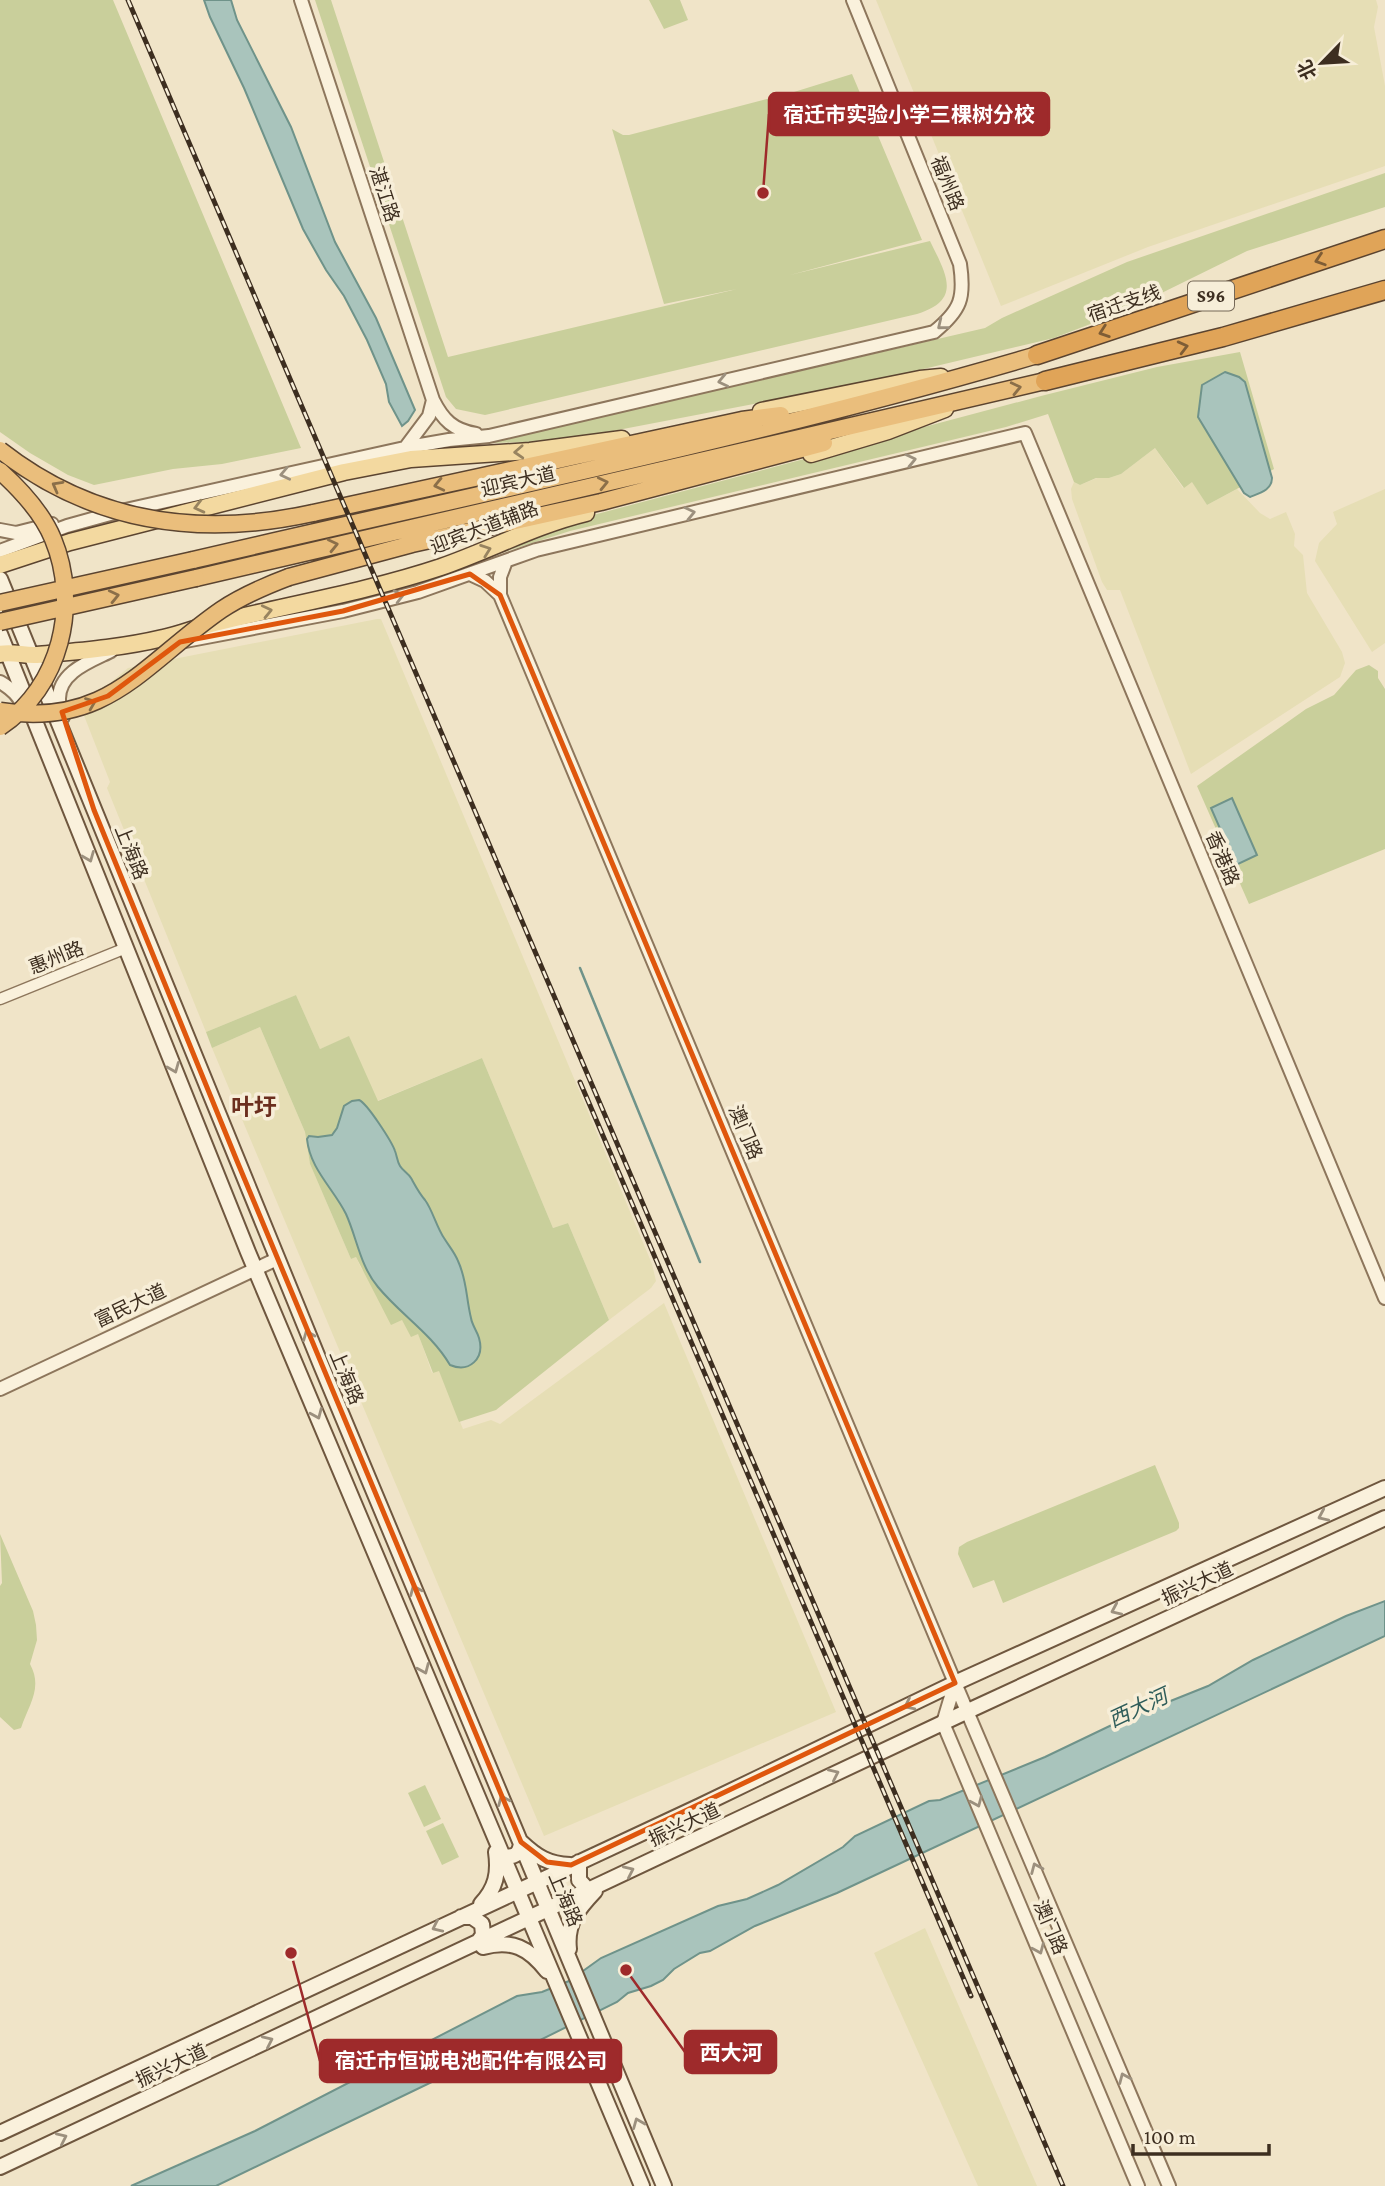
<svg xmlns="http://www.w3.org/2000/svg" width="1385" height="2186" viewBox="0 0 1385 2186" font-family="'Crimson Pro','Noto Sans SC',serif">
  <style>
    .farmland { fill: #e6deb5 }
    .green { fill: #c9cf9b }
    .water { fill: #a9c4bc; stroke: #6f938a; stroke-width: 2 }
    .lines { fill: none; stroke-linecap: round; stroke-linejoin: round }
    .stream { stroke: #6f938a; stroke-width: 2.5 }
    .minor-casing { stroke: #8d765c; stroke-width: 13 }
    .tertiary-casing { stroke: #8d765c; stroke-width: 16 }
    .secondary-casing { stroke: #6f573f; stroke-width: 18 }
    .primary-casing { stroke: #5b4430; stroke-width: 19 }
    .trunk-casing { stroke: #5b4430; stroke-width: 19 }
    .motorway-casing { stroke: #5b4430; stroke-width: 21 }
    .minor { stroke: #faf1dc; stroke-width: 10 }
    .tertiary { stroke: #faf1dc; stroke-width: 12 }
    .secondary { stroke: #faf1dc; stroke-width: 14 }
    .primary { stroke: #f3d9a0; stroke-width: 16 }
    .trunk { stroke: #eabe7c; stroke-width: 16 }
    .motorway { stroke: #e0a458; stroke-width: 18 }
    .rail-casing { stroke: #3d2e20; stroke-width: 5 }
    .rail { stroke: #f7eed8; stroke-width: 2.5; stroke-dasharray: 8; stroke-linecap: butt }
    .trunk-bridge-casing { stroke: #5b4430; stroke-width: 19; stroke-linecap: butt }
    .trunk-bridge { stroke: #eabe7c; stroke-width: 16 }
    .oneway { stroke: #7e5d36 }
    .oneway2 { stroke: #9c907e }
    .oneway3 { stroke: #8b6f49 }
    .oneway4 { stroke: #988460 }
    .marked { fill: none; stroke: #df570d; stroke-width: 5; stroke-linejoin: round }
    .labels { text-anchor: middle; stroke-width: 7; stroke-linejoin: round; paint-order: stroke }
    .shield { fill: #f7eed8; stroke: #756857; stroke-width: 2 }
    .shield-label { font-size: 18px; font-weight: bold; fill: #3d2e20 }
    .street-label { font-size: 19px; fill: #3d2e20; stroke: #f7eed8 }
    .water-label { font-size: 21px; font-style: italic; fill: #2f5d5a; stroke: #f7eed8 }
    .quarter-label { font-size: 23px; font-weight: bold; fill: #6b2e1e; stroke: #f7eed8 }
    .leader { fill: none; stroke: #9e2a2b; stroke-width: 2.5 }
    .callout-dot { fill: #9e2a2b; stroke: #f7eed8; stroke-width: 2.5 }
    .callout { fill: #9e2a2b; stroke: #9e2a2b; stroke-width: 2.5 }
    .callout-label { font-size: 21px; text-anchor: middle; font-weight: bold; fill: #fff }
  </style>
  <rect width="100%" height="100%" fill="#f0e4c8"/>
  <path class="farmland" d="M876,0h500l2,7 -4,20 11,59v80l-237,81 -147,59z
    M1155,448l28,40 9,-7 15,24 30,-16 23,24 10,6 16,-7 9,22 -1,12 9,9 4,38 35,59 3,11 -5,14 -149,97 -71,-184h-13l-5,-8 -30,-83 -1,-10 3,-7 6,3 17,-7h12l12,-4z
    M1385,489v154l-13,9 -57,-91 4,-18 18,-19 -4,-12z
    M377,619h4l271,645 4,17 -5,7 -42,32 -41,-97 -15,5 -71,-170 -105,43 -28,-64 -29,12 -24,-54 -90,37 -99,-244 3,-6 -27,-69 -1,-14 28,-16 18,-15z
    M260,1027l45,105 5,32 41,95 5,-2 5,11 41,52 16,13 14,40 7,-3 24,59 28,-9 9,4 164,-121 172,409 -292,124 -332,-788z
    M925,1928l112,258h-59l-104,-233z"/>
  <path class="green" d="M0,0h113l188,448 -79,16 -49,5 -79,16 -26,-10 -38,-22 -30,-21z
    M315,0h16l117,357 289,-68 -73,15 -52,-175 11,6h6l165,-43 58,-18 70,166 -132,35 140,-34c16,33 33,59 -13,73l-432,101 -29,-6 -10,-12z
    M649,0h31l8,20 -24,9z
    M1385,173v34l-138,44 -120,59 -73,28 -181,43 -276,53 -67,8 -40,1 495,-115 17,-10 125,-56z
    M1240,352l34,117 -67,36 -15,-23 -8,6 -29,-40 -34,26 -12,4h-13l-16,7 -6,-3 -26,-68 -42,13 -436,104 -75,24 87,-37 459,-122 116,-29z
    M1369,665l9,6v7l7,11v160l-136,55 -52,-118 109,-77 28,-14 22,-25z
    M296,995l24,54 29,-13 29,65 104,-43 71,170 15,-5 41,97 -113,90 -37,12 -20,-51 -6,2 -15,-39 -7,3 -9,-17 -11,5 -35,-68 -5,2 -41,-95 -5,-32 -45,-105 -48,21 -6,-16z
    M1155,1465l24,58v5l-3,3 -173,72 -9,-23 -21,8 -15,-34 1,-7 8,-5z
    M0,1534l33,77 3,14 1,15 -7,24c13,24 -1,40 -9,64l-7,2 -14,-13v-131l2,-3z
    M425,1785l16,34 -17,8 -16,-34z
    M443,1823l16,34 -17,8 -16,-34z"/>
  <path class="water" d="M204,0h27l6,20 54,107 44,115 41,76 39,92 -7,11 -6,5 -13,-24 -3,-18 -19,-44 -23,-44 -18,-26 -23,-41 -59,-141 -34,-71z
    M1225,372l14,5 6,5 27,96c0,12 -12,15 -22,19l-6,-4 -46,-76 4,-32z
    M1232,798l25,57 -21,10 -25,-57z
    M359,1100c8,3 33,42 36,51 2,5 2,10 5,15 3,5 8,7 11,12 5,9 8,15 14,22 7,9 12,28 19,38 5,8 11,15 14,23 9,19 8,37 13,57 1,7 6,13 8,20 6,21 -10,35 -29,27 -19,-32 -49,-50 -72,-78 -18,-21 -21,-49 -32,-73 -13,-26 -36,-45 -39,-75l2,-3 9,1 14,-2 5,-7 7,-22 8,-5z
    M1385,1601v35l-548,257 -82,33 -45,25 -10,2 -26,16 -11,11 -12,6 -23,7 -11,9 -99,49 -53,15 -249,120h-85l124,-55 262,-135 25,-4 27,-11 32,-23 117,-52 29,-7 31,-14 65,-38 12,-11 74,-35 11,-1 105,-43 73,-35 90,-36 45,-26 93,-44z"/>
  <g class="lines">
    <path class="stream" d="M580,968l120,294"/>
    <g class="minor-casing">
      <path id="minor" d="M0,999l126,-51"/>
    </g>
    <g class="tertiary-casing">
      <path id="tertiary" d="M301,0l132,400c10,20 20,30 43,34
        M405,448l24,-32 4,-16
        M0,530l16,3 36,-9
        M0,551l67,-25 54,-15 288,-64 40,-7 40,-4 445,-104c27,-22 31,-34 26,-68l-107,-264
        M470,574l15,7 15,14 455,1088 214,503
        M500,595v-18l6,-16
        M180,642l163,-31 75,-19 118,-42 489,-117 360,865
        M0,682c12,7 19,14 25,27
        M63,717c-1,-5 -4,-12 -4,-17 -1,-28 32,-39 52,-49
        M0,1389l277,-130
        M955,1683l-12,40 195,463"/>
    </g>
    <g class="secondary-casing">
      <path id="secondary" d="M0,579l321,786 343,821
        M0,634l248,618 394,934
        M503,1856c12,2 17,-2 18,-14 16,15 27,22 49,23
        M579,1862v18l9,10
        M481,1904c15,-16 18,-31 15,-52
        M461,1917h11l10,7 1,11 -5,7
        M483,1947c29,-8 46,1 64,24
        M569,1949c-3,-26 9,-40 26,-58
        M0,2133l700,-327 255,-123 430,-195
        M0,2167l968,-456 417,-193"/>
    </g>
    <g class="primary-casing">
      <path id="primary" d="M761,411l159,-32 21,-2
        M811,454l77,-23 57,-22
        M0,565l70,-23 274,-70 67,-13 119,-8 92,-12
        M0,654c12,-3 24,2 37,1 43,-4 84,-7 126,-17 19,-4 37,-12 56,-16 74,-18 150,-31 222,-55 49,-17 95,-42 145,-54"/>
    </g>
    <g class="trunk-casing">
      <path id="trunk" d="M313,513l429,-93 39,-5
        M193,560c282,-66 566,-123 844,-205
        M289,577l123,-33 189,-42 223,-59
        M196,578l849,-197"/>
    </g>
    <g class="motorway-casing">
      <path id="motorway" d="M1037,355l348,-116
        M1045,381l178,-44 162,-47"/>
    </g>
    <use href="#minor" class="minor"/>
    <use href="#tertiary" class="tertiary"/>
    <use href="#secondary" class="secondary"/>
    <use href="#primary" class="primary"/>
    <use href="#trunk" class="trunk"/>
    <use href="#motorway" class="motorway"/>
    <g class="rail-casing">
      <path id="rail" d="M128,0l935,2186
        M580,1082l391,914"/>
    </g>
    <use href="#rail" class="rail"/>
    <g class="trunk-bridge-casing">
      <path id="trunk-bridge" d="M0,450c93,73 200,88 313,63
        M0,471c21,19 42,41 53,68 27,65 8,148 -53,188
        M0,603l193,-43
        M0,622l196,-44
        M0,711c108,17 143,-47 221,-101 21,-14 44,-24 68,-33"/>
    </g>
    <use href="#trunk-bridge" class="trunk-bridge"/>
  </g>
  <defs><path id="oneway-chevron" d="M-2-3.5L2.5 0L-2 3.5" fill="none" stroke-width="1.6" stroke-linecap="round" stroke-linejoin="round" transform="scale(1.75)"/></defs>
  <g class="oneway">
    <use href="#oneway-chevron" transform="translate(1320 260) rotate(162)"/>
    <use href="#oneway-chevron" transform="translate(1104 332) rotate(161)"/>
    <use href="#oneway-chevron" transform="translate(1183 347) rotate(-14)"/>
  </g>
  <g class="oneway2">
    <use href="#oneway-chevron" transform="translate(942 325) rotate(141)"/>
    <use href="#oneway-chevron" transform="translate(723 381) rotate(167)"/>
    <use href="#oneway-chevron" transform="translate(911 460) rotate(-13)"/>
    <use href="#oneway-chevron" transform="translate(285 474) rotate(168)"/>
    <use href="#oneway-chevron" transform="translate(690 513) rotate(-13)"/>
    <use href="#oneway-chevron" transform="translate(399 596) rotate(-14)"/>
    <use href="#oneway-chevron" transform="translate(89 857) rotate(68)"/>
    <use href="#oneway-chevron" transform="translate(174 1068) rotate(68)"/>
    <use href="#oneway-chevron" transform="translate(308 1335) rotate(-112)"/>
    <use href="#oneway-chevron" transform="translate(317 1414) rotate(67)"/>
    <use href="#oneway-chevron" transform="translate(1323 1516) rotate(156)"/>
    <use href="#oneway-chevron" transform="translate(415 1590) rotate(-113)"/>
    <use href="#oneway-chevron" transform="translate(1116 1610) rotate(156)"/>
    <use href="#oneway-chevron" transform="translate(424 1669) rotate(67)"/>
    <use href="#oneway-chevron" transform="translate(909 1705) rotate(154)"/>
    <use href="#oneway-chevron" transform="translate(834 1774) rotate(-25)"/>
    <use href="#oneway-chevron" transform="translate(503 1800) rotate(-113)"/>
    <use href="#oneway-chevron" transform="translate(977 1802) rotate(67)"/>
    <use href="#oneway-chevron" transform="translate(1036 1868) rotate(-113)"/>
    <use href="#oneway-chevron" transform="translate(629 1871) rotate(-25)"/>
    <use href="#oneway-chevron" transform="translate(437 1927) rotate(155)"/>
    <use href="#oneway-chevron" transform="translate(1039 1949) rotate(67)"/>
    <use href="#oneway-chevron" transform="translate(268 2041) rotate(-25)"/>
    <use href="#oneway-chevron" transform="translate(1124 2078) rotate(-113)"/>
    <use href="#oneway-chevron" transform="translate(638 2123) rotate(-112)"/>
    <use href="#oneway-chevron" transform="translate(62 2138) rotate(-25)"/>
  </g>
  <g class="oneway3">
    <use href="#oneway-chevron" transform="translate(1016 388) rotate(-13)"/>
    <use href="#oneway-chevron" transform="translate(603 483) rotate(-13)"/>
    <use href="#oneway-chevron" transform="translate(439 485) rotate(167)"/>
    <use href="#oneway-chevron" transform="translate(57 486) rotate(-151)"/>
    <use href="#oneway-chevron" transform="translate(333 545) rotate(-13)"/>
    <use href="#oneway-chevron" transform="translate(114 596) rotate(-13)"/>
    <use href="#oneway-chevron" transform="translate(91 703) rotate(-22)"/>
  </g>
  <g class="oneway4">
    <use href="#oneway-chevron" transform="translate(519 452) rotate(177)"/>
    <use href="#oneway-chevron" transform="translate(199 507) rotate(166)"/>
    <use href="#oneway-chevron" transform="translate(486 550) rotate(-20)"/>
    <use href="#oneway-chevron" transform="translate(267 611) rotate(-13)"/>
  </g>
  <path class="marked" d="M470,574l30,21 455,1088 -384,182 -24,-3 -26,-20 -284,-681 -143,-351 -32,-98 46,-16 72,-54 163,-31z"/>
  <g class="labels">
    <rect class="shield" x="1188" y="281.5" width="46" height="29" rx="5"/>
    <g class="shield-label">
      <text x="1211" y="302">S96</text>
    </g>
    <g class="street-label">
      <text transform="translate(948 183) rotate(68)" y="7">福州路</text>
      <text transform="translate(385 194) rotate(72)" y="7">湛江路</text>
      <text transform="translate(1124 303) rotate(-19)" y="7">宿迁支线</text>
      <text transform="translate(518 481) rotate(-13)" y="7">迎宾大道</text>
      <text transform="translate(484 527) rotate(-21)" y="7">迎宾大道辅路</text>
      <text transform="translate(132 852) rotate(68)" y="7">上海路</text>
      <text transform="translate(1223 858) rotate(67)" y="7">香港路</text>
      <text transform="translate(56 957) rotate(-22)" y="7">惠州路</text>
      <text transform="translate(746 1132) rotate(67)" y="7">澳门路</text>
      <text transform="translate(130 1305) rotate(-25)" y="7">富民大道</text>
      <text transform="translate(347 1377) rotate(67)" y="7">上海路</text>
      <text transform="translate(1197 1583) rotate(-25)" y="7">振兴大道</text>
      <text transform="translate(684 1824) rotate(-25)" y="7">振兴大道</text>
      <text transform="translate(566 1899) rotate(67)" y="7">上海路</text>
      <text transform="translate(1051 1927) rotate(67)" y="7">澳门路</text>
      <text transform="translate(171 2065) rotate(-25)" y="7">振兴大道</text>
    </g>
    <g class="water-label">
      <text transform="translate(1138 1708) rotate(-25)" y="7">西大河</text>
    </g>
    <g class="quarter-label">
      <text x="254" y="1115">叶圩</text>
    </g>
  </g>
  <path class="leader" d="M763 193L769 114M626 1970L685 2052M291 1953L320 2061"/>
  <g class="callout-dot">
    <circle cx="763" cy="193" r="7"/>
    <circle cx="626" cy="1970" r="7"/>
    <circle cx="291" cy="1953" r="7"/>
  </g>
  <g class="callout">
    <rect x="769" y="93" width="280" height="42" rx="7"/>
    <rect x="685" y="2031" width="91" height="42" rx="7"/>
    <rect x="320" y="2040" width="301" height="42" rx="7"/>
  </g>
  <g class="callout-label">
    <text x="909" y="122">宿迁市实验小学三棵树分校</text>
    <text x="731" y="2060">西大河</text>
    <text x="471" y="2068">宿迁市恒诚电池配件有限公司</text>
  </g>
  <g transform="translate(1322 63) rotate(245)" stroke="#f7eed8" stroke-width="5" paint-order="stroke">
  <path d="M0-5L12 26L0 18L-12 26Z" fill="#3d2e20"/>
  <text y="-10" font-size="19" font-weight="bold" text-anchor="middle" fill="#3d2e20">北</text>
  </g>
  <path d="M1133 2144v10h136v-10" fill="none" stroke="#3d2e20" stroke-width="3.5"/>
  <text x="1144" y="2144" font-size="21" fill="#3d2e20" stroke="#f7eed8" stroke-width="5" paint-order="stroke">100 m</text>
</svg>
